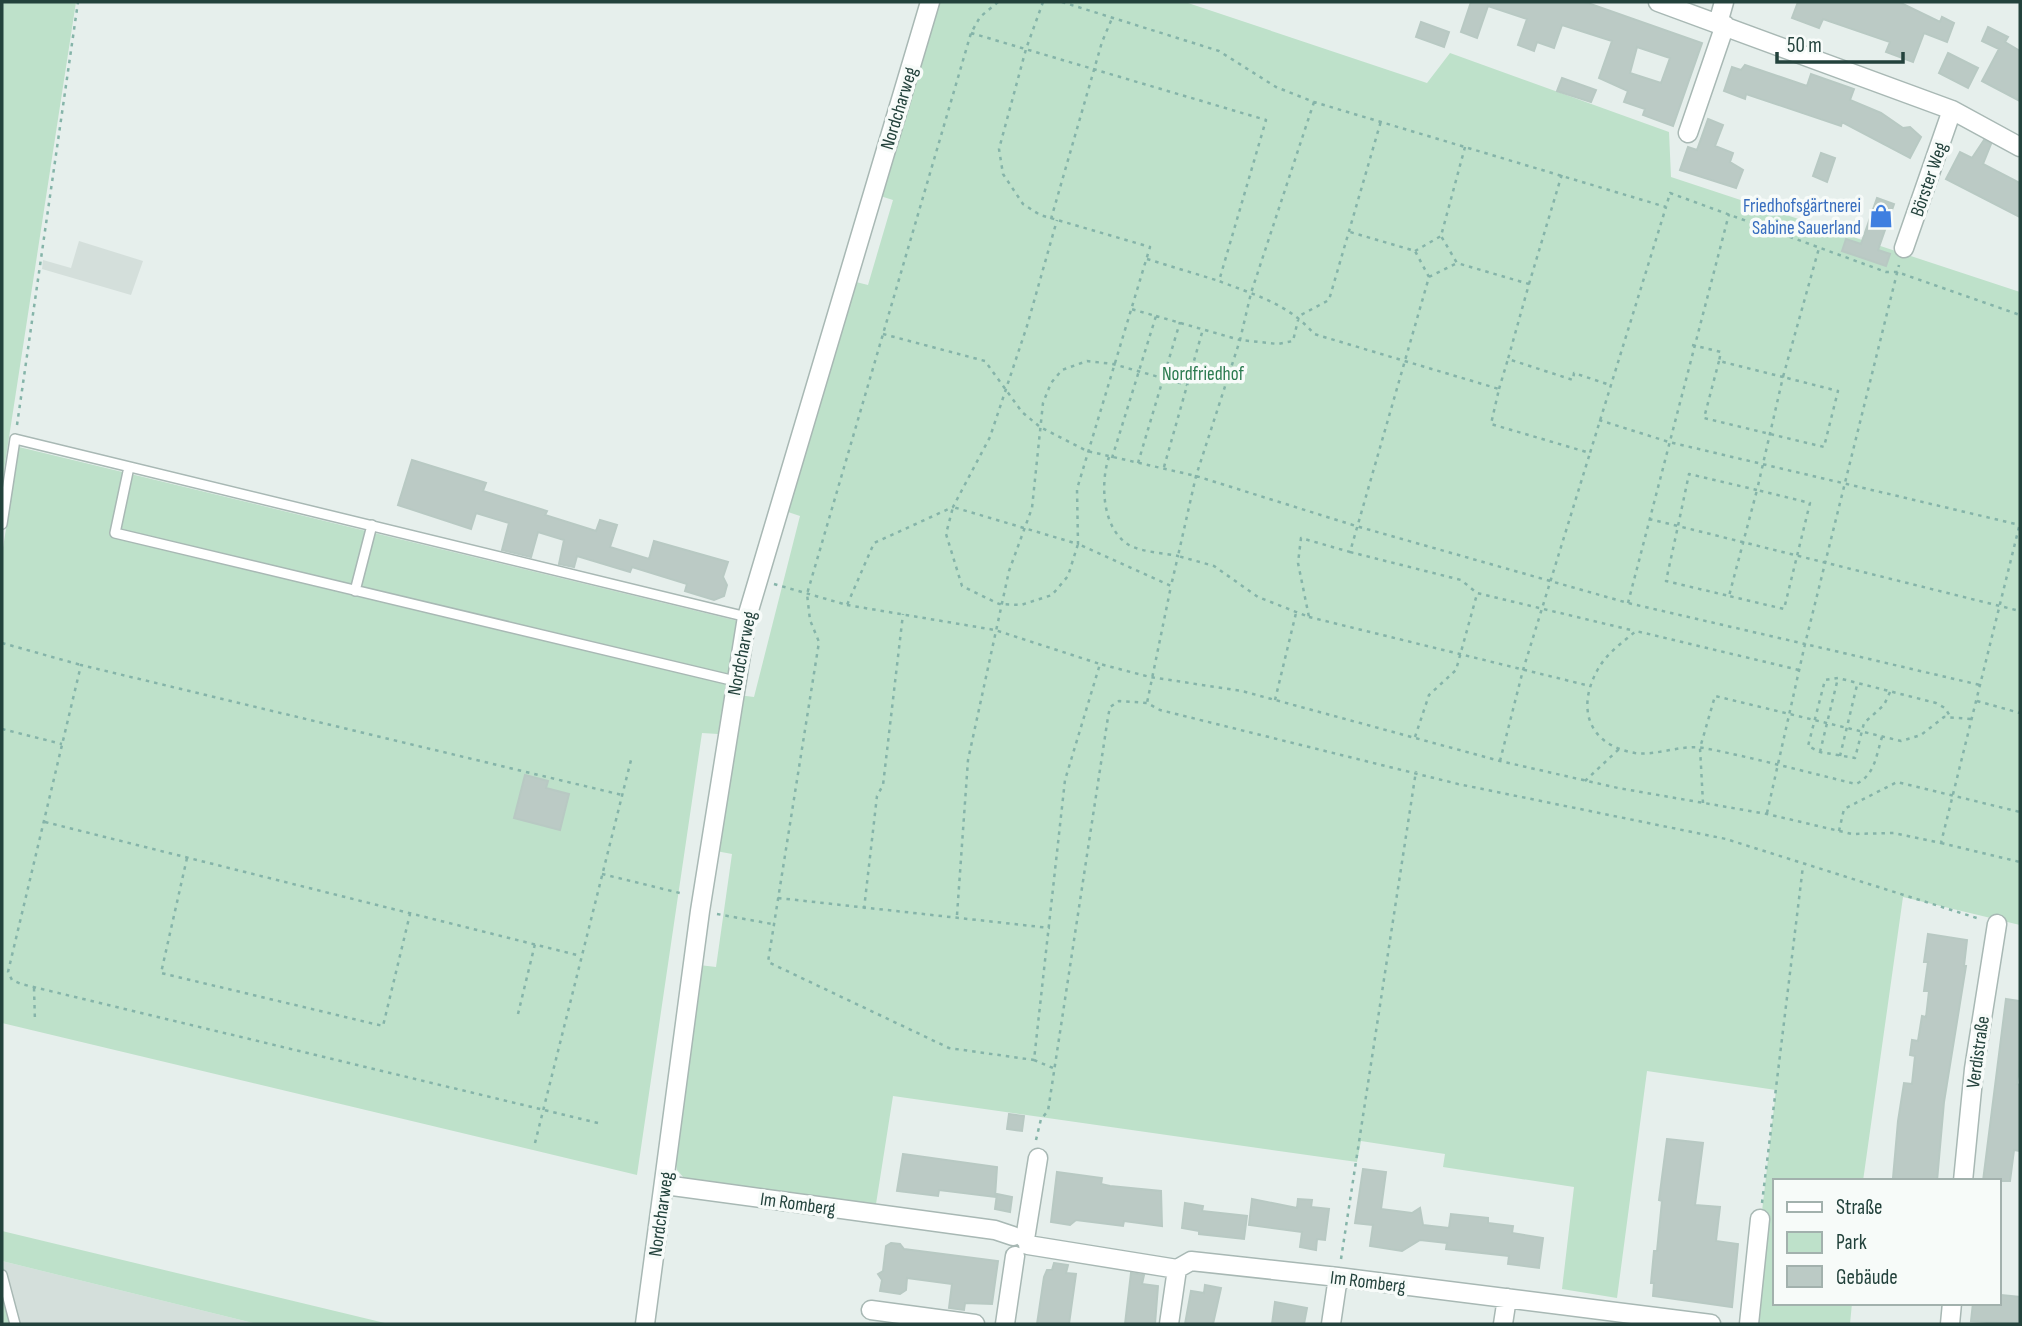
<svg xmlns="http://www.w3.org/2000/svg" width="2022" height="1326" viewBox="0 0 2022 1326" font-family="'Sofia Sans Condensed',sans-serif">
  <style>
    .built { fill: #d4dfdb }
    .green { fill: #bee1ca }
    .building { fill: #bbcac5; stroke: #b8c9c3; stroke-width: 2; fill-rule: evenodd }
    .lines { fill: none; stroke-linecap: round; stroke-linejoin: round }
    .lane-casing { stroke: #a8b8b4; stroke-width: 12 }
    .street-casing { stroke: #a8b8b4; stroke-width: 21 }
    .path { stroke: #85b4a9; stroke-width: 2.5; stroke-dasharray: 3.5 5; stroke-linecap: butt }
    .lane { stroke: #fff; stroke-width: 9 }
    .street { stroke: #fff; stroke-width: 18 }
    .labels { text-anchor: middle; stroke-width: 7; stroke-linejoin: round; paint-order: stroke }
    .street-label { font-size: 19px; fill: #23423c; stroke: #f7fbf9 }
    .shop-label { font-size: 19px; fill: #366cbe; stroke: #f7fbf9; text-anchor: end }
    .park-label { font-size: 19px; fill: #2b7b50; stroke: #f7fbf9 }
  </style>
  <rect width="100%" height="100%" fill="#e6efec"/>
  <path class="built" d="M79,241l64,20 -12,34 -89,-26 1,-9 28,8z
    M2,1261l255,63h-239z"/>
  <path class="green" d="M2,2h74l-74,481z
    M935,2h250l242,81 23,-30 219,79 2,45 349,115v633l-117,-28 -40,284h-88v122h77l-2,21h-101l27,-234 -129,-19 -30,227 -55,-9 12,-102 -131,-20 2,-13 -84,-13 -4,21 -464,-66 -17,108 -192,-26 -7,-8 -2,-13 24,-192 17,2 16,-113 -16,-3 22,-156 16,2 46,-181 -15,-5 67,-230 16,4 25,-85 -16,-5z
    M19,447l719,174 -20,113 -16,-1 -65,442 -635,-152v-469z
    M2,1231l387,93h-132l-255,-63 16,63h-16z"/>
  <path class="building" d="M1471,2h114l117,41 -29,83 -30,-11 2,-6 -21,-7 4,-11 -29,-13 13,-37 -50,-16 -8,23 -17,-6 -3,9 -16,-6 9,-26 -39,-13 -11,32 -16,-6zM1637,47l33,11 -9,25 -31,-10z
    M1798,2h101l41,20 2,-5 12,6 -7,19 -23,-9 -11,29 -27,-10 4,-10 -67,-23 -4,9 -27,-10z
    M1421,22l28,10 -5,15 -28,-10z
    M1988,27l20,10 -3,5 15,9v50l-38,-20 17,-32 -17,-8z
    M1948,53l30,15 -10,20 -29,-15z
    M1745,65l62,21 4,-12 43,15 -4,11 31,13 22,15 7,-1 11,10 -11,21 -68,-36 -1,4 -95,-32 -1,5 -21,-8 8,-24 9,3z
    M1562,78l34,12 -5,12 -34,-11z
    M1708,119l15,6 -8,21 18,7 -3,9 13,8 -7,18 -56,-18 8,-23 9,3z
    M1984,140l7,4 -8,20 37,19v34l-74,-38 14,-27 12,6z
    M1821,153l14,5 -8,24 -14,-6z
    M1877,198l17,6 -16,46 12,4 -4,12 -44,-15 4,-12 15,5z
    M412,460l74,23 -3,8 64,20 -2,4 51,16 4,-11 17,5 -7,22 39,12 5,-18 74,21 -5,15 4,8 -3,11 -10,4 -29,-9 2,-7 -55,-17 -2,5 -53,-16 -3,11 -15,-3 5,-24 -26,-8 -7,25 -29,-7 7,-27 -33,-10 -5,16 -73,-24z
    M525,775l23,6 -2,7 23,6 -9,36 -46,-12z
    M1928,934l39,6 -3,26h2l-22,136 -7,79h-36l-8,-3 5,-57 6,-38 8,1 3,-28 -5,-1 2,-15 6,1 4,-25 4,1 3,-26h-5l4,-29h-4z
    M2006,999l14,2v60l-3,23 3,1v66l-6,-1 -4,31h-27z
    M1009,1114l15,2 -2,15 -15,-2z
    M1667,1139l36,4 -8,62 25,2 -4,34 22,3 -6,63 -79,-11 1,-13h-3l3,-32h3l5,-50 -3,-1z
    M903,1154l94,13 -2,30 -56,-7 -1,6 -41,-5z
    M1363,1169l23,3 -5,37 31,4 8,-5 3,17 26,3 2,-14 37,4v5l25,3 -1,7 31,5 -4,30 -31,-4 1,-8 -63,-7 1,-6 -27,-3 -18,11 -32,-5 3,-21 -18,-2z
    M1057,1172l45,6 -1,6 9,2 51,5 1,35 -38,-5 -1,5 -47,-6 -6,5 -19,-3z
    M997,1194l15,3 -2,15 -15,-3z
    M1252,1199l45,9 1,-9 14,1 -1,7 18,2 -4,31 -8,-1 -1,11 -16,-3 2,-15 -53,-7z
    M1185,1203l18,3 -1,5 45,5 -3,23 -45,-5v-3l-17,-3z
    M891,1243l9,1 4,5 94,12 -6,43 -27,-1 -1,7 -15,-2 3,-24 -45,-6 -1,12 -6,4 -20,-3 2,-11 -4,-6 5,-3 3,-25z
    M1054,1263l14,2 -2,8 10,1 -7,50h-32l7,-47 3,-7h5z
    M1131,1273l13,2 -2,9 16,2 -3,38h-30z
    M1205,1285l16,3 -8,36h-28l6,-33 13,2z
    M2001,1295l19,2v27l-49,-3 2,-18h27z
    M1275,1302l32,6 -3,16h-32z"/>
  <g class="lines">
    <g class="lane-casing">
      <path id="lane" d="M129,467l-14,66 620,148
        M2,524l13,-85 732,178
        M355,591l17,-66
        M2,1275l13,49"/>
    </g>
    <g class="street-casing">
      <path id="street" d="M1658,2l294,108 68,37
        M1718,23l6,-21
        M1688,133l37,-108
        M1904,248l48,-138
        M1963,1181l11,-112 23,-145
        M665,1185l330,45 18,6
        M1025,1239l13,-81
        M1028,1245l149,24 14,-8 147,16 373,47
        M871,1310l104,14
        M645,1324l55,-413 47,-294 183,-615
        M1005,1324l10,-68
        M1169,1324l8,-55
        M1331,1324l7,-47
        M1503,1324l4,-26
        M1749,1324l11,-105
        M1950,1324l2,-21"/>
    </g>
    <path class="path" d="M998,2l-18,15 -9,16 -164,561 3,26 9,22 -51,320 181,86 85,12 31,-280 35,-116 50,13 92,14 258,70 118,27 149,26 85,20 42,-1 47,10 79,-320
      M1043,2l-17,47 -27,100 4,25 20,30 17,11 110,32 -73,242 1,55 -125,-37 -7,27 16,52 37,18 22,1 31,-10 16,-19 10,-32 93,42 -24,117
      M1062,2l157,49 57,36 38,15 352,105 4,-14 216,79h11l123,43
      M971,33l295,87 -47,161c36,14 70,23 95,53l185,55 -8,35 99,29 76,-246
      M1314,102l-63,191 -11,47 38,4 15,-3 6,-25 30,-16 52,-179
      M1465,147l-24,89 16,27 72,21 -21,75 65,21 1,-7 36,12
      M1051,219l51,-177 11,-26
      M1415,251l26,-15
      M1147,259l72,22
      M1429,277l28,-14
      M1529,284l33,-110
      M1156,316l84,24 -44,136 -18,80 36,10 44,31 51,20 -11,-54 3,-25 49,14 79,-275 -14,-26 -65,-19
      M883,334l102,27 37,51 18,15 47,24 109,25 160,50 272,77 177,41 94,-379
      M1692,345l29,7 -2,9 64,16 -26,113 -68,-16 -11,52 342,85
      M1719,361l-15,57 120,29 14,-56 -55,-14 36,-129
      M1499,389l9,-30
      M1599,420l70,22 351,83
      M17,425l61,-423
      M1109,457c-9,26 -7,72 20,88 12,7 35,8 49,11l-7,30
      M1112,458l44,-142 -25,-7
      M1138,463l42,-141
      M1164,467l39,-138
      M1649,519l29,7 -12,55 63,15 28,-106 53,13 -26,106 -55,-13
      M1350,552l111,28 16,13 158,38
      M774,584l73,21 27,-62 79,-36 37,-70 37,-111 30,-106
      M1628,603l101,-389
      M847,605l148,25 105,34
      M1309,617l281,69
      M2,643l79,22
      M1799,670l-163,-39c-13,11 -29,22 -38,38 -22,39 -10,76 37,84 23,3 46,-9 69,-5 51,10 102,24 152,36 19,-9 20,-28 26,-47
      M1890,692l-6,13 -20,18 -9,35 -35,-6 -12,-6 17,-66 13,-2 98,25 9,5 5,8
      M1275,700l21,-87
      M1977,701l43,12
      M2,729l60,15
      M1415,737l14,-42 27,-25 21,-76
      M1820,752l18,-74
      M1840,756l17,-71
      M1500,761l23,-91 67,-217
      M1585,781l34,-32
      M1703,803l-3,-55 15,-52 186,45 20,-6 23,-18 28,2
      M1767,813l38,-169 175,41
      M45,822l536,134
      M1839,831l5,-22 53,-27 123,30
      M1941,843l79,19
      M187,858l-26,115 222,53 27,-112
      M602,874l82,20
      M778,898l272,30
      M864,909l13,-113 6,-11 20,-171
      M717,914l55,10
      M957,915l11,-155 41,-189 23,-63 11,-105 8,-20 11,-13 25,-9 26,3 74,21
      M34,988l1,34
      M518,1014l17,-70
      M1034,1060l19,8
      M598,1123l-577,-139 -9,-4 -4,-8 73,-307 541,130
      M1036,1140l5,-21 7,-8 60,-394 2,-10 9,-6 28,2 13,7 298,74 268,55 254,80
      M535,1143l96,-383
      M1762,1203l41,-337
      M1341,1259l75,-488"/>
    <use href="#lane" class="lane"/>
    <use href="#street" class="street"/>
  </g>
  <defs>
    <g id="shop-bare" transform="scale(1.89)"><path d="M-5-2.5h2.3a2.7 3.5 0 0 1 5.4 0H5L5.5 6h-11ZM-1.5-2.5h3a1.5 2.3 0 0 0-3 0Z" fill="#3f7fe0" stroke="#f7fbf9" stroke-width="2.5" paint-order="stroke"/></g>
  </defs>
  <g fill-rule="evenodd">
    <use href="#shop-bare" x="1881" y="216"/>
  </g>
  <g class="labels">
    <g class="street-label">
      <text transform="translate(898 108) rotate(-73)" y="7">Nordcharweg</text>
      <text transform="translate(1928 179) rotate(-71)" y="7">Börster Weg</text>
      <text transform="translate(741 653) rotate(-79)" y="7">Nordcharweg</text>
      <text transform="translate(1977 1052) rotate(-82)" y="7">Verdistraße</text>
      <text transform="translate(798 1203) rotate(8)" y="7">Im Romberg</text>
      <text transform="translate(660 1214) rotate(-82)" y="7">Nordcharweg</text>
      <text transform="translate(1368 1281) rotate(7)" y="7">Im Romberg</text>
    </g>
    <g class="shop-label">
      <text x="1861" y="212">Friedhofsgärtnerei<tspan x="1861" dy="22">Sabine Sauerland</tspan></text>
    </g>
    <g class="park-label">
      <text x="1203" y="380">Nordfriedhof</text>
    </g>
  </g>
  <rect width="2022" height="1326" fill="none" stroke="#23423c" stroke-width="7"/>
  <rect x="1773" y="1179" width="228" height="126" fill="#f7fbf9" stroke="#a2b1ad" stroke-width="2"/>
  <rect x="1787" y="1202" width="35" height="10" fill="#ffffff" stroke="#a2b1ad" stroke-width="2"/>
  <text x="1836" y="1214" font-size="21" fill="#23423c">Straße</text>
  <rect x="1787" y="1232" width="35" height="21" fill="#bee1ca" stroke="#a2b1ad" stroke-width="2"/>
  <text x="1836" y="1249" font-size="21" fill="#23423c">Park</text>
  <rect x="1787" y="1266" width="35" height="21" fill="#bbcac5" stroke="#a2b1ad" stroke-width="2"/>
  <text x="1836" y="1284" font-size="21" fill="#23423c">Gebäude</text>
  <path d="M1777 52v10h126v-10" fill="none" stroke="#23423c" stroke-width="3.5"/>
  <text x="1787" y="52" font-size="21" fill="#23423c" stroke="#f7fbf9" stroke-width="5" paint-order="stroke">50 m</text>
</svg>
